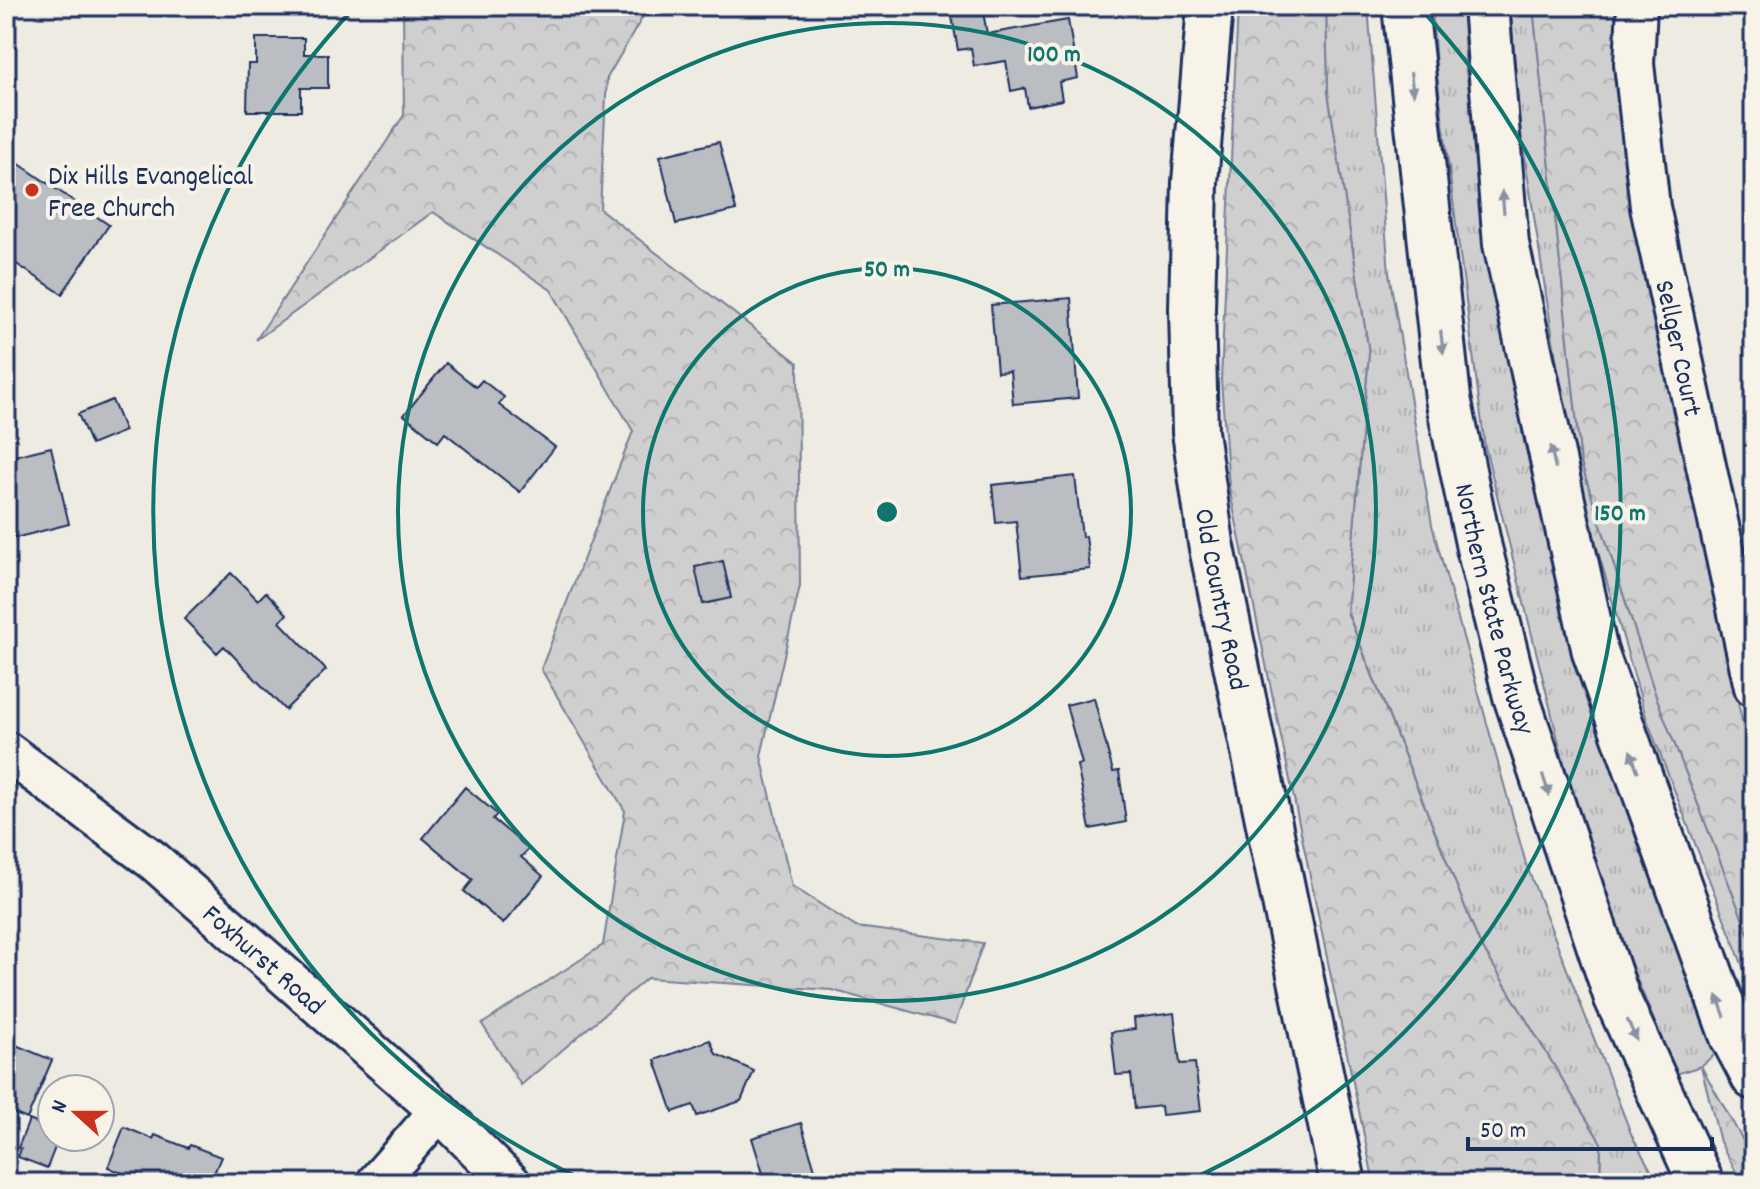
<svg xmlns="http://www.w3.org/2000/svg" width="1760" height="1189" viewBox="0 0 1760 1189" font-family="Dekko,sans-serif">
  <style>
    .grass { fill: url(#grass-tufts); stroke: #757f96; stroke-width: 2 }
    .forest { fill: url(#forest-crowns); stroke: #757f96; stroke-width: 2 }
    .building { fill: #babdc2; stroke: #1b2f5e; stroke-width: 2 }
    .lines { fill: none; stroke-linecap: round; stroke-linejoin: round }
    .minor-casing { stroke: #1b2f5e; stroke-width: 44 }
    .major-casing { stroke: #1b2f5e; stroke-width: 50 }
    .highway-casing { stroke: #1b2f5e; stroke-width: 50 }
    .minor { stroke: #f7f3e8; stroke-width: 38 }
    .major { stroke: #f7f3e8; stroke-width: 44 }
    .highway { stroke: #f7f3e8; stroke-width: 44 }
    .oneway { fill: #8991a3 }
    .ring { fill: none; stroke: #0f766e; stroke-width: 4 }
    .poi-dot { fill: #c8321e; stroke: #f7f3e8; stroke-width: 3 }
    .labels { text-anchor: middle; stroke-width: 8; stroke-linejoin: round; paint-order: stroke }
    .poi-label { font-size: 28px; fill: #1b2f5e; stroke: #f7f3e8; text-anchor: start }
    .street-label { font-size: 28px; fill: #1b2f5e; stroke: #f7f3e8 }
    .centre { fill: #0f766e; stroke: #f7f3e8; stroke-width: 4 }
    .ring-label { font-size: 24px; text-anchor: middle; font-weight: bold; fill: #0f766e; stroke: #f7f3e8; stroke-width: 8; stroke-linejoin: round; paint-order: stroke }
  </style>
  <defs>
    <pattern id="grass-tufts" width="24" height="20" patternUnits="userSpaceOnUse" patternTransform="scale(2)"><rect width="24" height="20" fill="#cfcfcf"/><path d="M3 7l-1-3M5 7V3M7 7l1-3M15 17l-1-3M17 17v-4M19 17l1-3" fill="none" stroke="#b1b2b4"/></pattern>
    <pattern id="forest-crowns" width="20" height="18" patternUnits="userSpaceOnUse" patternTransform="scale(2)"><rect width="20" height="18" fill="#cfcfcf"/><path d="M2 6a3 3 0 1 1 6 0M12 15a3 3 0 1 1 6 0" fill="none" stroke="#b1b2b4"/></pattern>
  </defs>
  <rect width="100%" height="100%" fill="#eeebe2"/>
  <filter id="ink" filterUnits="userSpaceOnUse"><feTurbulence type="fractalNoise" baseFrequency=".0125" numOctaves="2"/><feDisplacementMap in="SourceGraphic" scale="16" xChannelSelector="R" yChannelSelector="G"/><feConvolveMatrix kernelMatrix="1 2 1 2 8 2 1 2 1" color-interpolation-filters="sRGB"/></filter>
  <g filter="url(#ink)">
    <path class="grass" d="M1326,6h42l21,267 43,252 94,339 106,272 26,47h-58l1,-40 -122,-201 -132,-331 22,-258 -41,-260z
      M1432,6h31l2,59 59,377 115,406 82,201 -20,17 -25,8 -87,-211 -104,-416 -49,-378z
      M1511,6h22l48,457 75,233 98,252v47l-107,-275 -75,-258 -55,-355z"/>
    <path class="forest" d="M403,6h246l-42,72 -7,131 198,154 2,223 -39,170 31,130 64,41 127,16 -28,81 -123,-34 -185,-12 -126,107 -39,-61 121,-79 22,-134 -84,-142 92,-238 -82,-141 -118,-78 -177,128 148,-225z
      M1238,6h88l2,87 41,260 -22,259 132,330 122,201 -1,40h-226l-145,-696 -8,-107z
      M1533,6h92l11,225 118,545v172l-98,-252 -75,-233z
      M1701,1066l53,94v23h-12l-22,-41z"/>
    <path class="building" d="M950,6h32l5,28 81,-14 10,58 -19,4 3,18 -34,7 -3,-19 -14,3 -5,-30 -32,5 -3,-18 -13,2z
      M256,38h48v16h24v34h-27v23h-54l1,-47h8z
      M719,142l17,68 -60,14 -16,-68z
      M6,155l103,70 -47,69 -56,-37z
      M1071,298l7,100 -65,6 -3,-33 -13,1 -6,-67z
      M446,363l30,24 6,-7 22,17 -5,8 56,42 -35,45 -75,-59 -7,9 -34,-27z
      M112,400l13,31 -34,14 -13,-31z
      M51,447l18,77 -54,14 -9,-41v-39z
      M1075,476l7,61 4,-1 4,33 -68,7 -6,-55 -20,2 -4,-38z
      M723,561l8,37 -28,6 -8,-37z
      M231,573l27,27 8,-8 21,22 -7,8 46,48 -41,40 -61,-64 -7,7 -33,-34z
      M1094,698l19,74 6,-1 7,51 -36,7 -13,-64 5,-1 -16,-59z
      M465,787l32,27 -4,5 36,30 -8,8 22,19 -40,48 -39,-33 9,-11 -50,-42z
      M1174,1013l6,51 15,-1 6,48 -39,4 -1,-9 -26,3 -4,-35 -15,1 -5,-43 24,-3 -1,-11z
      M710,1040l6,14 38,17 -13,30 -44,15 -4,-11 -20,7 -18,-52z
      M6,1041l46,19 -25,59 -21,-9z
      M29,1120l23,9v8h7l-12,31 -29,-11 3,-8 -3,-1z
      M801,1123l15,50 -33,10h-17l-14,-45z
      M124,1127l29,12 2,-4 33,13 2,-3 31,12 -11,26h-89l3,-9 -16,-7z"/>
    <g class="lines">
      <g class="minor-casing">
        <g id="minor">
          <path id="s1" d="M1637,6l-3,58 16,143 104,480"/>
          <path id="s2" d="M6,751l148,110 285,250 72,72"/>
          <path d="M376,1183l63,-72"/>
        </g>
      </g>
      <g class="major-casing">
        <g id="major">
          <path id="s3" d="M1210,6l-15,176 -3,127 3,123 16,111 132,640"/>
        </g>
      </g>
      <g class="highway-casing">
        <g id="highway">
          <path id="s4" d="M1405,6l43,392 31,150 37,148 101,302 84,185"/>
          <path d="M1486,6l20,238 89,408 138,385 21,40"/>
        </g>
      </g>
      <use href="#minor" class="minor"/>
      <use href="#major" class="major"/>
      <use href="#highway" class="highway"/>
    </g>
    <defs><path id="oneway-solid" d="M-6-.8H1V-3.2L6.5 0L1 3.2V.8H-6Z" transform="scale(2)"/></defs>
    <g class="oneway">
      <use href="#oneway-solid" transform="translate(1412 84) rotate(83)"/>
      <use href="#oneway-solid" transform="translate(1503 202) rotate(-95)"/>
      <use href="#oneway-solid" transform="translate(1442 342) rotate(83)"/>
      <use href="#oneway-solid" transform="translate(1553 457) rotate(-102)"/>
      <use href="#oneway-solid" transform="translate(1634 761) rotate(-110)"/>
      <use href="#oneway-solid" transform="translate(1546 785) rotate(72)"/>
      <use href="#oneway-solid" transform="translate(1721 1006) rotate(-110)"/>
      <use href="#oneway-solid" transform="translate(1632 1030) rotate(66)"/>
    </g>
  </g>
  <g class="ring">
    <circle cx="887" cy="512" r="244"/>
    <circle cx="887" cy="512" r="489"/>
    <path d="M589 1182A733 733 0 0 1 355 7M1419 7A733 733 0 0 1 1185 1182"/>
  </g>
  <circle class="poi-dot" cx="32" cy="190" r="8"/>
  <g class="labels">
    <g class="poi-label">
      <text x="48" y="184">Dix Hills Evangelical<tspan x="48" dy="32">Free Church</tspan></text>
    </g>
    <g class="street-label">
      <text dy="10" stroke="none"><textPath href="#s1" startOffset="346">Sellger Court</textPath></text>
      <text dy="10" stroke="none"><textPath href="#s3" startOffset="596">Old Country Road</textPath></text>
      <text dy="10" stroke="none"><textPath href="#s4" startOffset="610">Northern State Parkway</textPath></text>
      <text dy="10" stroke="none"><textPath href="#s2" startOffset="332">Foxhurst Road</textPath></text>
    </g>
  </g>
  <circle cx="887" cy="512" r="12" class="centre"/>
  <g class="ring-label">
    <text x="1054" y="61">100 m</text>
    <text x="887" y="276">50 m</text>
    <text x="1620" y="520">150 m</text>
  </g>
  <rect width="1760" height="1189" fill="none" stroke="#f7f3e8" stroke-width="32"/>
  <rect x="16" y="16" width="1728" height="1157" fill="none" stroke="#1b2f5e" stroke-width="3" filter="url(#ink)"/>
  <g transform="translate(76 1113) rotate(291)"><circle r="38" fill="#f7f3e8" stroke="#9fa5b1" stroke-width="2"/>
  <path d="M0-6L14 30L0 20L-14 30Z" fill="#c8321e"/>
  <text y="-12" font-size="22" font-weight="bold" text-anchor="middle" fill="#1b2f5e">N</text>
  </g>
  <path d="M1468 1137v12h244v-12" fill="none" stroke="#1b2f5e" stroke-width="4"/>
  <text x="1480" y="1137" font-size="24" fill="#1b2f5e" stroke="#f7f3e8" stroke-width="6" paint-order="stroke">50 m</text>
</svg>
